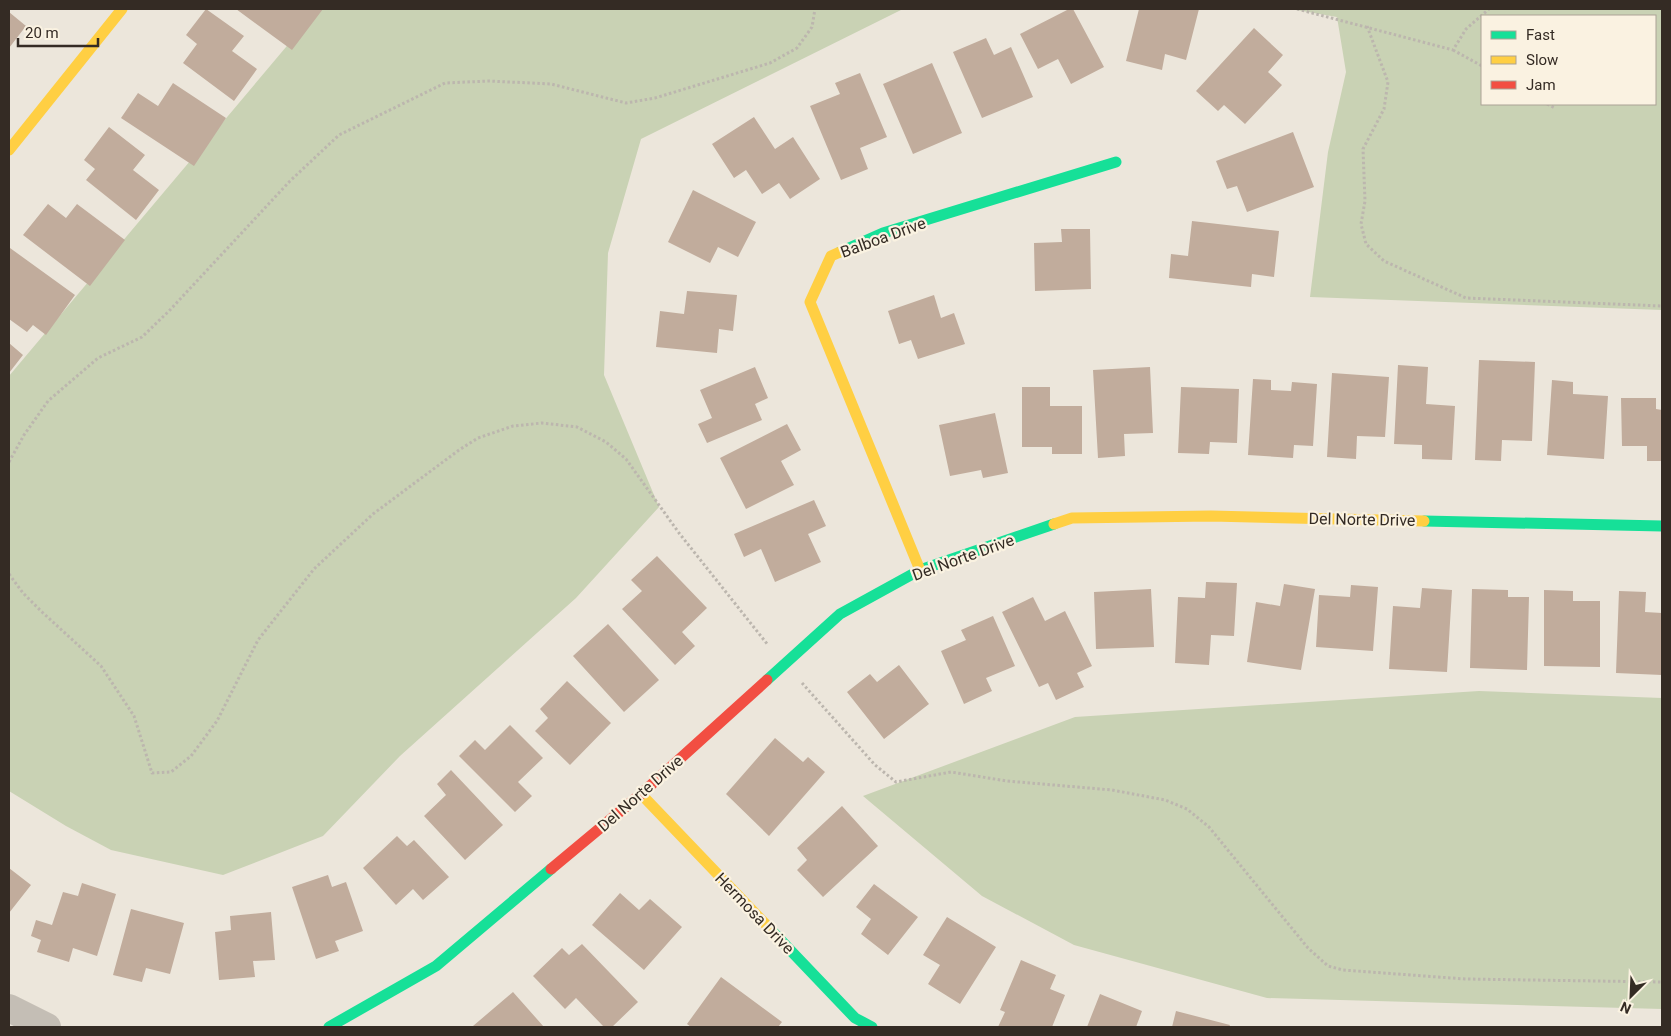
<svg xmlns="http://www.w3.org/2000/svg" width="1671" height="1036" viewBox="0 0 1671 1036" font-family="Roboto,sans-serif">
  <style>
    .green { fill: #c9d2b4; fill-rule: evenodd }
    .building { fill: #c1ac9c }
    .lines { fill: none; stroke-linecap: round; stroke-linejoin: round }
    .path { stroke: #bcb6ae; stroke-width: 3; stroke-dasharray: 2.5 2.5; stroke-linecap: butt }
    .street { stroke: #c4beb5; stroke-width: 28 }
    .fast { stroke: #16e098; stroke-width: 11 }
    .slow { stroke: #ffcf43; stroke-width: 11 }
    .jam { stroke: #f24e42; stroke-width: 11 }
    .labels { text-anchor: middle; stroke-width: 4.5; stroke-linejoin: round; paint-order: stroke }
    .street-label { font-size: 16px; fill: #342b24; stroke: #faf2e1 }
  </style>
  <rect width="100%" height="100%" fill="#ece6db"/>
  <path class="green" d="M318,9h585l-262,130 -33,114 -4,122 55,132 -83,91 -176,158 -77,80 -100,39 -112,-25 -45,-24 -57,-35v-415z
    M1291,9h371v301l-352,-13 18,-145 18,-80 -9,-55zM1482,16h173v88h-173z
    M1479,691l183,7v311l-395,-11 -193,-53 -92,-49 -119,-100 212,-79z"/>
  <path class="building" d="M206,9l38,27 -12,15 25,18 -23,32 -51,-38 14,-19 -11,-9z
    M236,9h87l-31,41z
    M1069,9h4l31,58 -33,17 -13,-25 -20,10 -18,-35z
    M1139,9h60l-13,51 -21,-6 -3,16 -36,-9z
    M9,12l17,14 -17,22z
    M1254,28l29,27 -15,17 14,13 -37,39 -21,-19 -6,6 -22,-20z
    M986,38l8,17 17,-8 22,50 -51,21 -29,-66z
    M932,63l30,70 -49,21 -30,-70z
    M860,73l27,64 -27,11 8,21 -27,11 -31,-74 30,-12 -5,-11z
    M173,83l53,35 -32,48 -73,-48 17,-25 20,13z
    M754,117l21,32 18,-12 27,42 -30,20 -11,-16 -17,11 -16,-24 -12,8 -22,-34z
    M109,127l36,28 -12,15 26,20 -23,30 -50,-40 9,-11 -11,-9z
    M1293,132l21,55 -67,25 -10,-26 -10,3 -11,-28z
    M693,190l63,32 -18,35 -20,-10 -8,16 -42,-21z
    M48,204l18,14 11,-14 48,36 -35,46 -67,-51z
    M1192,221l87,10 -5,46 -22,-3 -1,13 -82,-9 2,-24 17,2z
    M1061,229h29l1,60 -56,2 -1,-48 28,-1z
    M10,248l65,47 -29,40 -13,-10 -6,7 -18,-13z
    M687,291l50,4 -4,36 -14,-2 -2,24 -61,-6 4,-36 24,3z
    M934,295l7,23 13,-5 11,31 -47,15 -7,-19 -12,4 -11,-33z
    M9,343l14,12 -14,18z
    M1479,360l56,2 -3,79 -30,-1 -1,21 -26,-1z
    M1398,365l30,2 -2,37 29,2 -3,54 -30,-1v-14l-28,-1z
    M755,367l13,31 -13,6 7,16 -55,23 -9,-19 14,-6 -12,-28z
    M1150,367l3,66 -29,1 1,22 -27,2 -5,-88z
    M1332,373l57,4 -4,60 -28,-1 -1,23 -29,-2z
    M1253,379l18,1v10l20,1 1,-9 25,2 -4,62 -19,-1 -1,13 -45,-3z
    M1552,380l21,2v12l35,2 -4,63 -57,-4z
    M1022,387h28v19h32v48h-30v-7h-30z
    M1181,387l58,2 -2,54 -27,-1 -1,12 -31,-1z
    M1621,398h35v11l6,1v51h-15v-15h-25z
    M995,413l13,60 -25,5 -2,-8 -31,6 -11,-51z
    M787,424l14,26 -20,11 13,24 -48,24 -26,-51z
    M814,500l12,26 -18,8 13,28 -46,20 -14,-33 -17,8 -10,-23z
    M657,556l50,52 -25,24 13,14 -20,19 -53,-56 20,-18 -11,-11z
    M1206,582l31,1 -3,53 -23,-1 -2,30 -34,-2 3,-66 27,1z
    M1284,584l31,5 -14,81 -54,-8 9,-60 24,4z
    M1351,585l27,2 -5,64 -57,-4 3,-52 31,2z
    M1422,588l30,2 -5,82 -58,-3 4,-63 27,2z
    M1151,589l3,58 -58,2 -2,-57z
    M1472,589l36,1v7h21l-2,73 -57,-2z
    M1544,590l29,1v10h27v66l-56,-1z
    M1619,591l27,1 -1,20 17,1v62l-46,-2z
    M1033,597l12,24 20,-10 27,55 -15,7 7,14 -28,13 -8,-17 -9,4 -37,-75z
    M993,616l22,50 -29,12 6,13 -28,13 -23,-53 25,-11 -5,-10z
    M608,624l51,56 -35,32 -51,-56z
    M899,665l30,39 -45,35 -37,-47 23,-18 7,8z
    M567,681l44,42 -41,42 -35,-34 13,-13 -8,-9z
    M510,725l33,33 -25,24 14,14 -17,16 -56,-56 16,-16 10,10z
    M775,738l28,24 5,-5 17,15 -56,64 -43,-42z
    M451,770l52,55 -38,35 -41,-44 22,-21 -9,-11z
    M842,806l36,40 -55,51 -26,-27 10,-10 -10,-12z
    M397,836l10,10 7,-6 35,37 -26,23 -10,-11 -17,16 -33,-37z
    M9,868l22,17 -22,28z
    M328,875l4,12 14,-5 17,49 -28,10 4,10 -23,8 -24,-72z
    M82,883l34,11 -19,62 -24,-8 -4,14 -32,-10 4,-12 -10,-4 5,-16 16,5 11,-33 15,4z
    M874,884l44,33 -30,38 -27,-21 10,-15 -15,-12z
    M620,893l19,17 11,-11 32,28 -38,43 -52,-45z
    M131,909l53,14 -14,51 -24,-6 -4,14 -29,-7z
    M271,912l4,48 -22,1 2,16 -36,3 -4,-48 16,-2 -1,-14z
    M947,917l49,30 -36,57 -32,-20 12,-19 -17,-10z
    M582,944l56,58 -26,25h-8l-28,-29 -11,11 -32,-33 29,-28 7,7z
    M1021,960l35,15 -6,14 15,6 -13,32h-54l7,-15 -5,-2z
    M721,977l61,45 -4,5h-87l-4,-3z
    M513,992l31,35h-70l-1,-1z
    M1100,994l42,17 -6,16h-49z
    M1176,1011l54,14 -1,2h-57z"/>
  <g class="lines">
    <path class="path" d="M1297,9l156,41 13,-21 23,-20
      M1367,26l21,56 -4,27 -21,40 2,52 -4,23 5,20 18,17 82,37 196,8
      M1453,50l29,16
      M1547,104l8,4
      M9,462l15,-27 24,-34 50,-43 44,-21 27,-26 121,-130 49,-46 106,-52 44,-2 62,3 75,19 29,-5 115,-35 27,-15 15,-21 3,-18
      M9,574l14,19 19,19 59,54 33,50 18,57 19,-1 20,-16 26,-35 41,-81 56,-71 59,-55 86,-64 19,-12 35,-12 29,-3 35,4 29,15 20,17 53,74 89,112
      M802,683l73,82 21,17 55,-10 56,9 105,9 53,10 22,9 22,18 99,121 20,18 15,4 122,9 197,3"/>
    <path class="street" d="M9,1008l38,19"/>
    <path class="fast" d="M840,252l43,-19 233,-71
      M1424,521l238,5
      M767,680l73,-66 80,-44 134,-46
      M772,931l83,87 17,9
      M329,1027l107,-61 115,-97"/>
    <path class="slow" d="M9,150l113,-141
      M840,252l-9,4 -21,46 110,268
      M1054,524l18,-6 139,-2 213,5
      M641,794l131,137"/>
    <path class="jam" d="M551,869l90,-75 126,-114"/>
  </g>
  <g class="labels">
    <g class="street-label">
      <text transform="translate(883 237) rotate(-20)" y="6">Balboa Drive</text>
      <text transform="translate(1362 519) rotate(1)" y="6">Del Norte Drive</text>
      <text transform="translate(963 557) rotate(-20)" y="6">Del Norte Drive</text>
      <text transform="translate(640 793) rotate(-41)" y="6">Del Norte Drive</text>
      <text transform="translate(755 913) rotate(46)" y="6">Hermosa Drive</text>
    </g>
  </g>
  <rect width="1671" height="1036" fill="none" stroke="#342b24" stroke-width="20"/>
  <rect x="1481" y="15" width="175" height="90" fill="#faf2e1" stroke="#aba295"/>
  <rect x="1491" y="31" width="25" height="8" fill="#16e098" stroke="#aba295"/>
  <text x="1526" y="40" font-size="15" fill="#342b24">Fast</text>
  <rect x="1491" y="56" width="25" height="8" fill="#ffcf43" stroke="#aba295"/>
  <text x="1526" y="65" font-size="15" fill="#342b24">Slow</text>
  <rect x="1491" y="81" width="25" height="8" fill="#f24e42" stroke="#aba295"/>
  <text x="1526" y="90" font-size="15" fill="#342b24">Jam</text>
  <g transform="translate(1631 996) rotate(204)" stroke="#faf2e1" stroke-width="4" paint-order="stroke">
  <path d="M0-4L9 19L0 12L-9 19Z" fill="#342b24"/>
  <text y="-8" font-size="14" font-weight="bold" text-anchor="middle" fill="#342b24">N</text>
  </g>
  <path d="M18 38v8h80v-8" fill="none" stroke="#342b24" stroke-width="2.5"/>
  <text x="25" y="38" font-size="15" fill="#342b24" stroke="#faf2e1" stroke-width="4" paint-order="stroke">20 m</text>
</svg>
